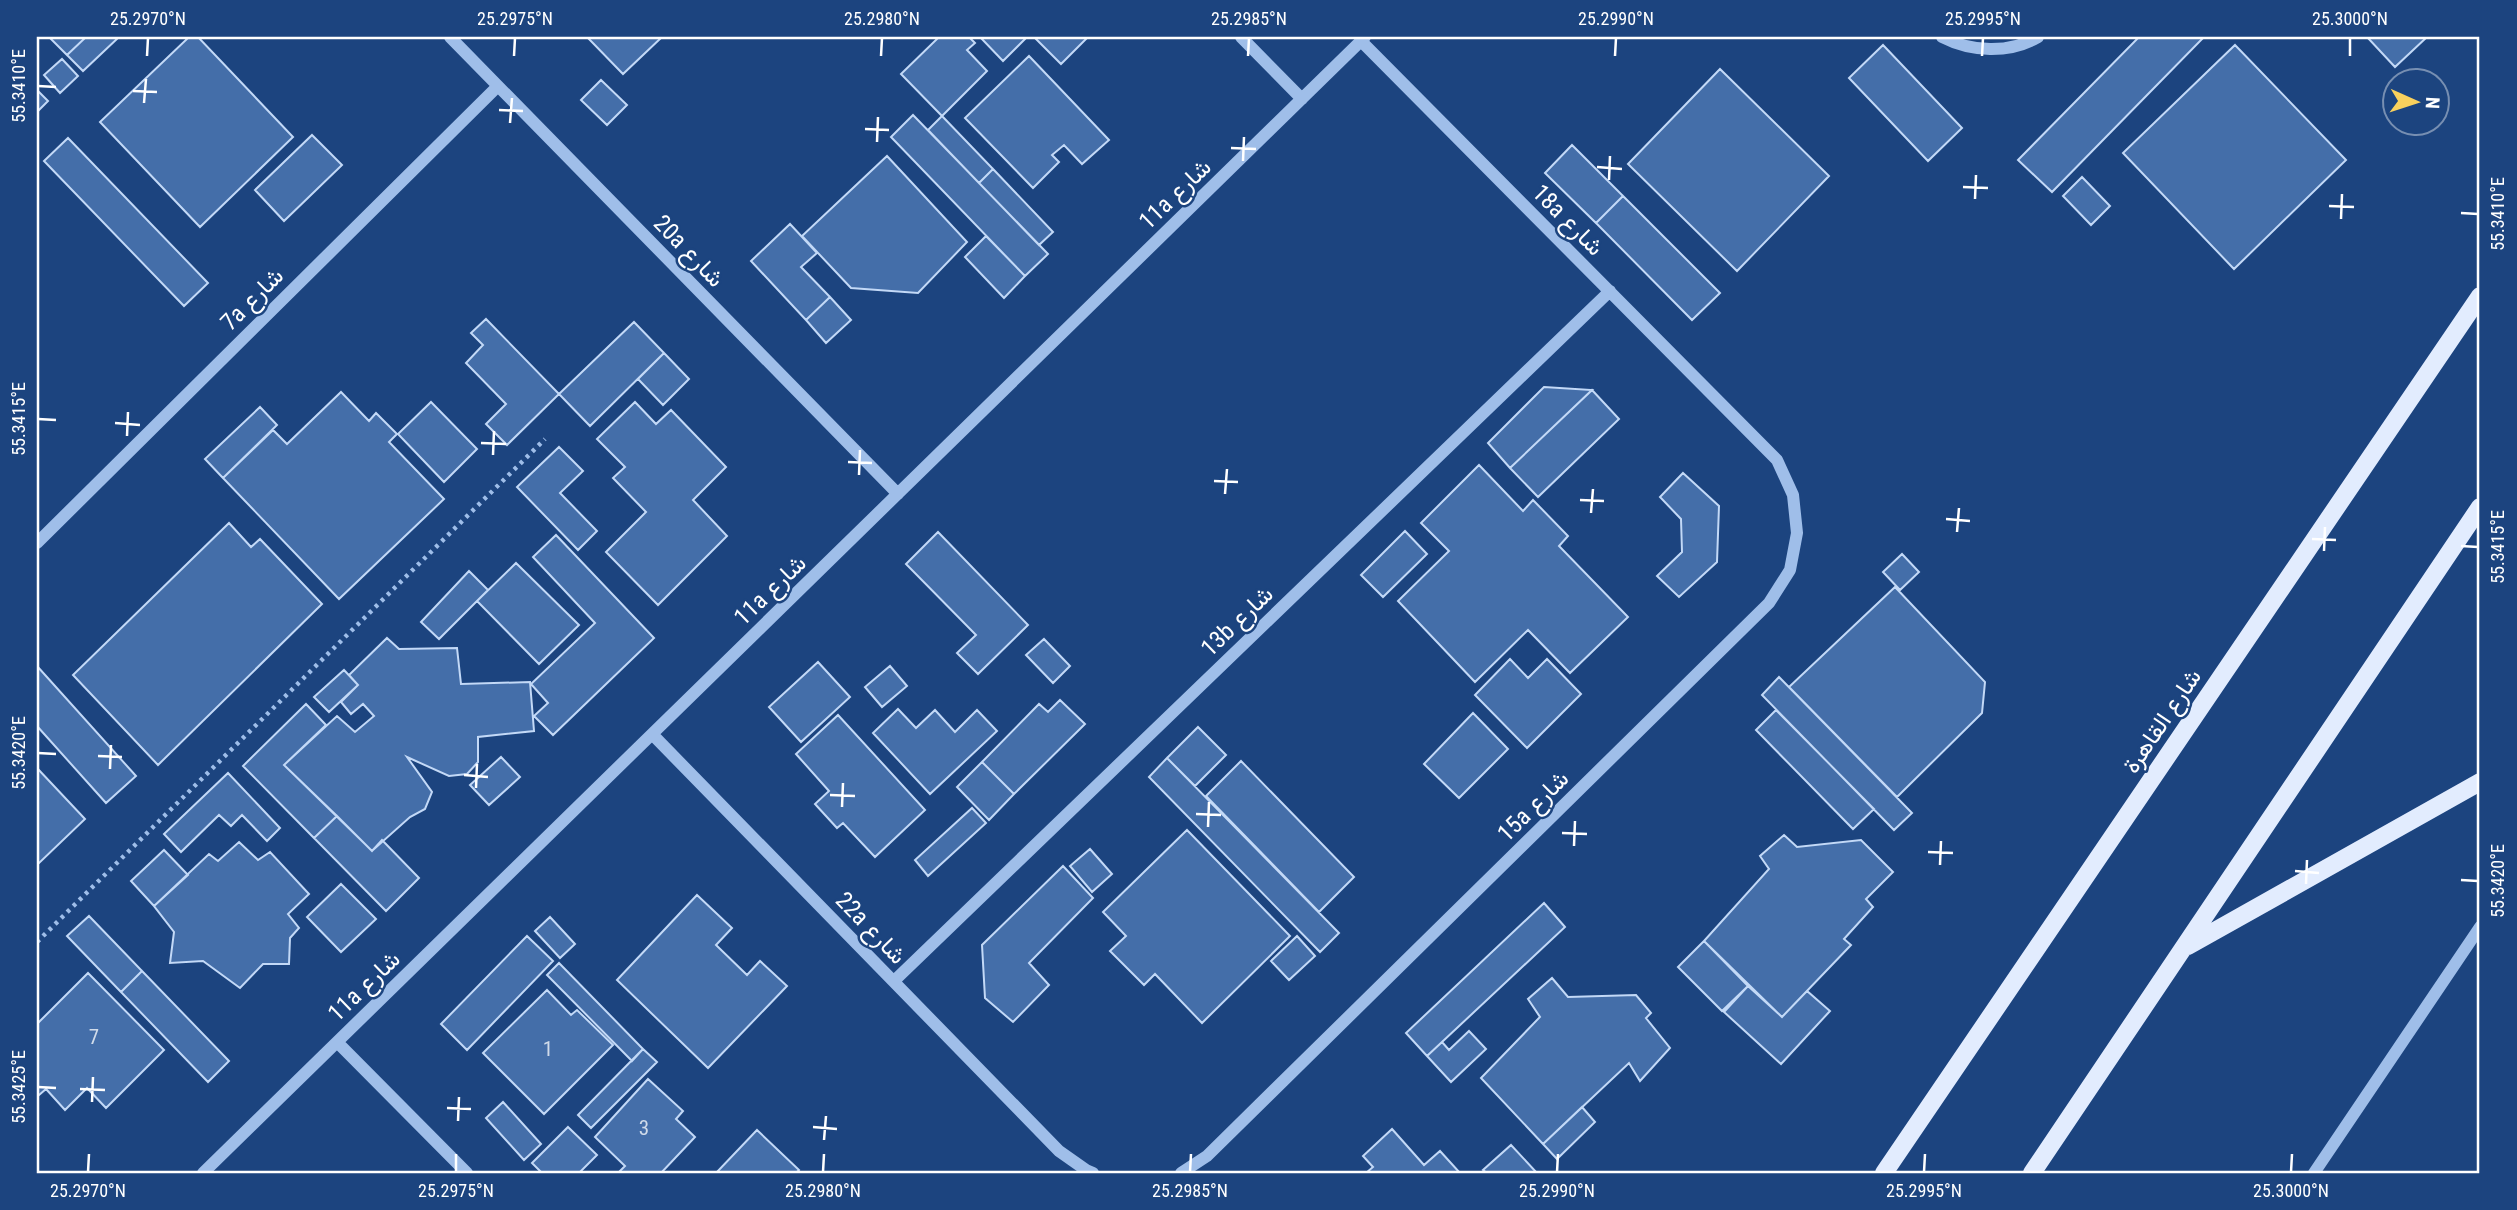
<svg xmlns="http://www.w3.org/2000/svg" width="2517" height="1210" viewBox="0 0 2517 1210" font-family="'Roboto Condensed',Vazirmatn,sans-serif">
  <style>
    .building { fill: #446ea9; stroke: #c3d9f7; stroke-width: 2 }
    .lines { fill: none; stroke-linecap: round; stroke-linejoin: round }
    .path { stroke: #9fbee9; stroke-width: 4.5; stroke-dasharray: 3.5 5; stroke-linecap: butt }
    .minor { stroke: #9fbee9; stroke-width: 12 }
    .major { stroke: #e2ecfe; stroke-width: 18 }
    .ticks { fill: none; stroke: #fff; stroke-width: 2.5 }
    .labels { text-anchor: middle; stroke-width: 5; stroke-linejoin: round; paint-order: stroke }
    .number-label { font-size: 21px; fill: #d0dbea }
    .street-label { font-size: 24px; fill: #fff; stroke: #1c447f }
    .neatline { fill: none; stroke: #fff; stroke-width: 2.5 }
    .ticks-label { font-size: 18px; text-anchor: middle; fill: #fff }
  </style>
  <rect width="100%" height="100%" fill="#1c447f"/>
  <path class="building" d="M49,37h37l-19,18z
    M86,37h33l-36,34 -16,-16z
    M189,37h9l95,100 -93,90 -100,-105z
    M587,37h75l-39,37z
    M939,37h30l6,6 -8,7 20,21 -45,45 -41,-42z
    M980,37h47l-24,24z
    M1034,37h54l-27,27z
    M2139,37h65l-152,155 -34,-32z
    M2367,37h60l-32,30z
    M1883,45l79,83 -34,33 -79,-83z
    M2235,45l111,115 -112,109 -111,-116z
    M1029,56l80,84 -27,24 -18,-19 -12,10 7,7 -26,26 -68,-70z
    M62,59l16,17 -18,17 -16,-18z
    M1720,69l109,107 -92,95 -109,-107z
    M601,80l26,25 -20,20 -26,-25z
    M37,90l11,11 -11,11z
    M913,115l135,139 -23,22 -134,-139z
    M942,116l51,53 -14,14 -51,-53z
    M312,135l30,30 -58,56 -29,-31z
    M68,138l140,145 -24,23 -140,-145z
    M1572,145l51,51 -27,27 -51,-50z
    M887,156l80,86 -49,51 -67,-5 -49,-52z
    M993,169l60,63 -14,13 -60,-62z
    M2082,177l28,29 -19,19 -28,-29z
    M1623,196l97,97 -28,27 -96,-97z
    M790,224l27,29 -16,14 29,30 -24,23 -55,-59z
    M986,236l39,40 -21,22 -39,-41z
    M830,297l21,23 -25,23 -20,-23z
    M486,319l73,75 -52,51 -21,-21 20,-20 -40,-41 17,-18 -12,-12z
    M634,322l30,31 -74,73 -31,-32z
    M664,353l25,26 -26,26 -25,-26z
    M1544,387l48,3 -82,78 -22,-25z
    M1592,390l27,29 -81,78 -28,-29z
    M341,392l28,29 7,-8 21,21 -8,8 55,57 -105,100 -116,-121 50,-48 14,14z
    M431,402l46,47 -33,33 -46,-48z
    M635,402l21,22 15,-14 55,57 -33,33 34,36 -69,69 -52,-53 40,-40 -33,-34 12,-11 -28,-28z
    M260,407l17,18 -54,53 -18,-19z
    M559,447l24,24 -23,22 37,38 -19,19 -61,-63z
    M1479,465l44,46 10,-11 35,36 -9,10 69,71 -58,56 -42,-43 -53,52 -77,-81 51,-50 -28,-28z
    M1683,473l36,33 -2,56 -38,35 -22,-21 25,-24 -1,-33 -21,-22z
    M229,523l22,24 9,-8 62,65 -164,161 -85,-90z
    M1405,531l22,23 -44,43 -22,-22z
    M938,532l90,93 -50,49 -21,-21 19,-18 -70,-71z
    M556,535l98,103 -101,97 -19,-19 14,-13 -17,-19 64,-61 -62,-66z
    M1902,554l17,18 -19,18 -17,-18z
    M516,563l63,62 -40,39 -62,-63z
    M469,571l19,19 -49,49 -18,-17z
    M1895,587l90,95 -3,31 -85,84 -108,-110z
    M387,638l12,11 58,-1 4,36 69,-2 4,49 -56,6v25l-11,12 -18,2 -42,-19 25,35 -7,17 -15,8 -38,34 -88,-86 53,-49 18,16 19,-16 -11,-12 -12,10 -10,-12 17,-17 -9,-10z
    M1044,639l26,27 -17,17 -27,-28z
    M1510,659l18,19 19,-19 34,35 -54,54 -52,-53z
    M818,662l32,35 -49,45 -32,-35z
    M37,666l99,110 -30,27 -69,-77z
    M890,666l17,20 -25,21 -17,-20z
    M344,670l14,15 -29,27 -15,-15z
    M1779,677l133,136 -18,17 -132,-135z
    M1060,700l25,24 -71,70 -32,-32 57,-58 9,8z
    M306,704l20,21 -42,40 53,51 -23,22 -71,-72z
    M898,709l18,19 19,-18 20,22 22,-22 20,21 -67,63 -57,-61z
    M1776,710l98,99 -21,20 -97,-99z
    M1473,713l35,36 -49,49 -35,-34z
    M838,715l87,95 -50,47 -32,-34 -6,5 -22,-24 14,-13 -33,-37z
    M1198,727l28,28 -31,31 -28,-28z
    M501,757l19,20 -31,28 -19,-20z
    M1167,758l172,175 -19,19 -171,-175z
    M1241,761l113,116 -35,35 -113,-116z
    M982,762l32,32 -25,26 -32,-33z
    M37,768l48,51 -48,46z
    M228,773l52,55 -13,13 -25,-26 -11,11 -12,-11 -38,37 -17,-18z
    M972,808l14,15 -58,53 -13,-16z
    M337,816l35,35 10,-11 37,38 -33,33 -72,-73z
    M1187,830l103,106 -88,87 -47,-49 -11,11 -34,-34 16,-15 -23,-24z
    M1784,835l13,12 64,-7 32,32 -27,27 7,8 -29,32 7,6 -69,72 -78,-76 65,-72 -9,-13z
    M239,842l19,18 12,-8 39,42 -21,20 11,14 -9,10 -1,26h-26l-23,24 -37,-27 -33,2 4,-31 -20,-26 55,-52 9,7z
    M1090,849l22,25 -20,18 -22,-26z
    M164,850l24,25 -34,31 -23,-25z
    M1063,866l30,32 -64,65 20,22 -36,37 -28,-24 -3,-53z
    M341,884l35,35 -35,33 -34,-35z
    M697,895l35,33 -16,17 31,30 13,-14 27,25 -79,82 -91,-88z
    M1544,903l21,24 -138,129 -21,-23z
    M89,916l53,55 -21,21 -54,-56z
    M550,917l25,27 -15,14 -25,-27z
    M527,936l26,25 -86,89 -26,-26z
    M1297,936l18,20 -26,24 -18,-19z
    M1704,941l44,45 -26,25 -44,-44z
    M559,963l84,86 -11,12 -85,-86z
    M142,971l87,90 -21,21 -87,-90z
    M88,973l76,77 -58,58 -19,-20 -22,22 -19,-21 -8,7 -1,-1v-71z
    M1552,978l16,19 68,-2 15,18 -5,5 24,30 -30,33 -11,-18 -86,81 -62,-66 59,-61 -12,-18z
    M1748,986l34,31 25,-26 23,20 -49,53 -57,-52z
    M547,990l24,25 6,-5 36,35 -69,69 -61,-61z
    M1469,1031l17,18 -35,33 -24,-26 15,-14 7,8z
    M643,1049l14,13 -66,66 -13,-13z
    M648,1079l35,32 -7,8 19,18 -34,36h-43l7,-7 -30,-29z
    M503,1102l38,42 -17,16 -38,-42z
    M1582,1107l13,15 -38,37 -14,-15z
    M568,1127l29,28 -18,18h-37l-10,-10z
    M1392,1129l32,36 16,-14 20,22h-94l7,-6 -10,-11z
    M757,1130l42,40 -3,3h-80z
    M1511,1145l26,28h-50l-4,-3z"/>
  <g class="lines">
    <path class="path" d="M37,942l508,-503"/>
    <path class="minor" d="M450,37l448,457
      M1241,37l61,62
      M1942,37c29,15 67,17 96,0
      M37,543l461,-457
      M652,734l407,417 27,19 7,3
      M894,981l716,-690
      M337,1042l130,131
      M203,1173l1162,-1136
      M1181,1173l26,-17 562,-553 21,-33 7,-37 -4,-38 -16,-35 -416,-419
      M2314,1173l166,-246"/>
    <path class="major" d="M2188,946l292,-164
      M1884,1173l596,-877
      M2032,1173l448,-666"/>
  </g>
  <path class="ticks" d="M147,56l1,-18M514,56l1,-18M881,56l1,-18M1248,56l1,-18M1615,56l1,-18M1982,56l1,-18M2350,56v-18M38,86l18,1M133,91l24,1M144,103l2,-24M499,110l24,1M510,123l2,-25M865,129l24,1M877,142l1,-25M1231,148l25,1M1243,161l1,-24M1597,167l25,2M1609,180l1,-24M1963,187l25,1M1975,199l1,-24M2329,206l25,1M2461,213l17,1M2341,219l1,-25M38,419l18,1M115,423l25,2M127,436l1,-24M481,443l25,1M493,455l1,-24M848,462l24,1M859,475l1,-25M1214,481l24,1M1225,494l2,-25M1580,500l24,1M1591,513l2,-24M1946,519l24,2M1957,532l2,-24M2312,539l24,1M2461,546l17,1M2324,551l1,-24M38,753l18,1M98,756l24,1M110,769l1,-24M464,775l24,2M476,788l1,-24M830,795l25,1M842,807l1,-24M1196,814l25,1M1208,827l1,-25M1562,833l25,1M1574,846l1,-25M1928,852l25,1M1940,865l1,-24M2295,871l24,2M2461,880l17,1M2306,884l1,-24M38,1087l18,1M80,1089l25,1M92,1102l1,-25M447,1108l24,1M458,1121l1,-24M813,1127l24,2M824,1140l2,-24M88,1172l1,-18M456,1172v-18M823,1172l1,-18M1190,1172l1,-18M1557,1172l1,-18M1924,1172l1,-18M2291,1172l1,-18"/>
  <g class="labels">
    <g class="number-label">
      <text x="94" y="1044">7</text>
      <text x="548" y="1056">1</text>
      <text x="644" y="1135">3</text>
    </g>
    <g class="street-label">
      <text transform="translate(1175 194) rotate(-44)" y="8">11a شارع</text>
      <text transform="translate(1568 220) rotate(45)" y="8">18a شارع</text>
      <text transform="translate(689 251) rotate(46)" y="8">20a شارع</text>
      <text transform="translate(252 299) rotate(-45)" y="8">7a شارع</text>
      <text transform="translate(770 590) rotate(-44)" y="8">11a شارع</text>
      <text transform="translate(1237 621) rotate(-44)" y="8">13b شارع</text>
      <text transform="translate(2162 721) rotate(-56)" y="8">شارع القاهرة</text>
      <text transform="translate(1533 806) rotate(-45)" y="8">15a شارع</text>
      <text transform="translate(871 928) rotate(46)" y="8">22a شارع</text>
      <text transform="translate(364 986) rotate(-44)" y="8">11a شارع</text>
    </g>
  </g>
  <rect width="2517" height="1210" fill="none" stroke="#1c447f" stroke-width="77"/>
  <g transform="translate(2416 102) rotate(93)"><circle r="33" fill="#1c447f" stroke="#778fb2" stroke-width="2"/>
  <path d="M0-5L12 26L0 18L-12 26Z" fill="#f9d15d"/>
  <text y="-10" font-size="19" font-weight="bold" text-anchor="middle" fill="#ffffff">N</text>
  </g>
  <rect x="38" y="38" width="2440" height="1134" class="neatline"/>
  <g class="ticks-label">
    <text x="148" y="25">25.2970°N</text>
    <text x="515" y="25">25.2975°N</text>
    <text x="882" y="25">25.2980°N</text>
    <text x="1249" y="25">25.2985°N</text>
    <text x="1616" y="25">25.2990°N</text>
    <text x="1983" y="25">25.2995°N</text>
    <text x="2350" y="25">25.3000°N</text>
    <text transform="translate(19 86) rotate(-90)" y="6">55.3410°E</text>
    <text transform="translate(2498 214) rotate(-90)" y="6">55.3410°E</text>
    <text transform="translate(19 419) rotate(-90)" y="6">55.3415°E</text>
    <text transform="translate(2498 547) rotate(-90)" y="6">55.3415°E</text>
    <text transform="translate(19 753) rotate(-90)" y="6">55.3420°E</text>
    <text transform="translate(2498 881) rotate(-90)" y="6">55.3420°E</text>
    <text transform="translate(19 1087) rotate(-90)" y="6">55.3425°E</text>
    <text x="88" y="1197">25.2970°N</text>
    <text x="456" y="1197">25.2975°N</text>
    <text x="823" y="1197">25.2980°N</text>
    <text x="1190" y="1197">25.2985°N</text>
    <text x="1557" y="1197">25.2990°N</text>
    <text x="1924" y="1197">25.2995°N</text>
    <text x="2291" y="1197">25.3000°N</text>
  </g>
</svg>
